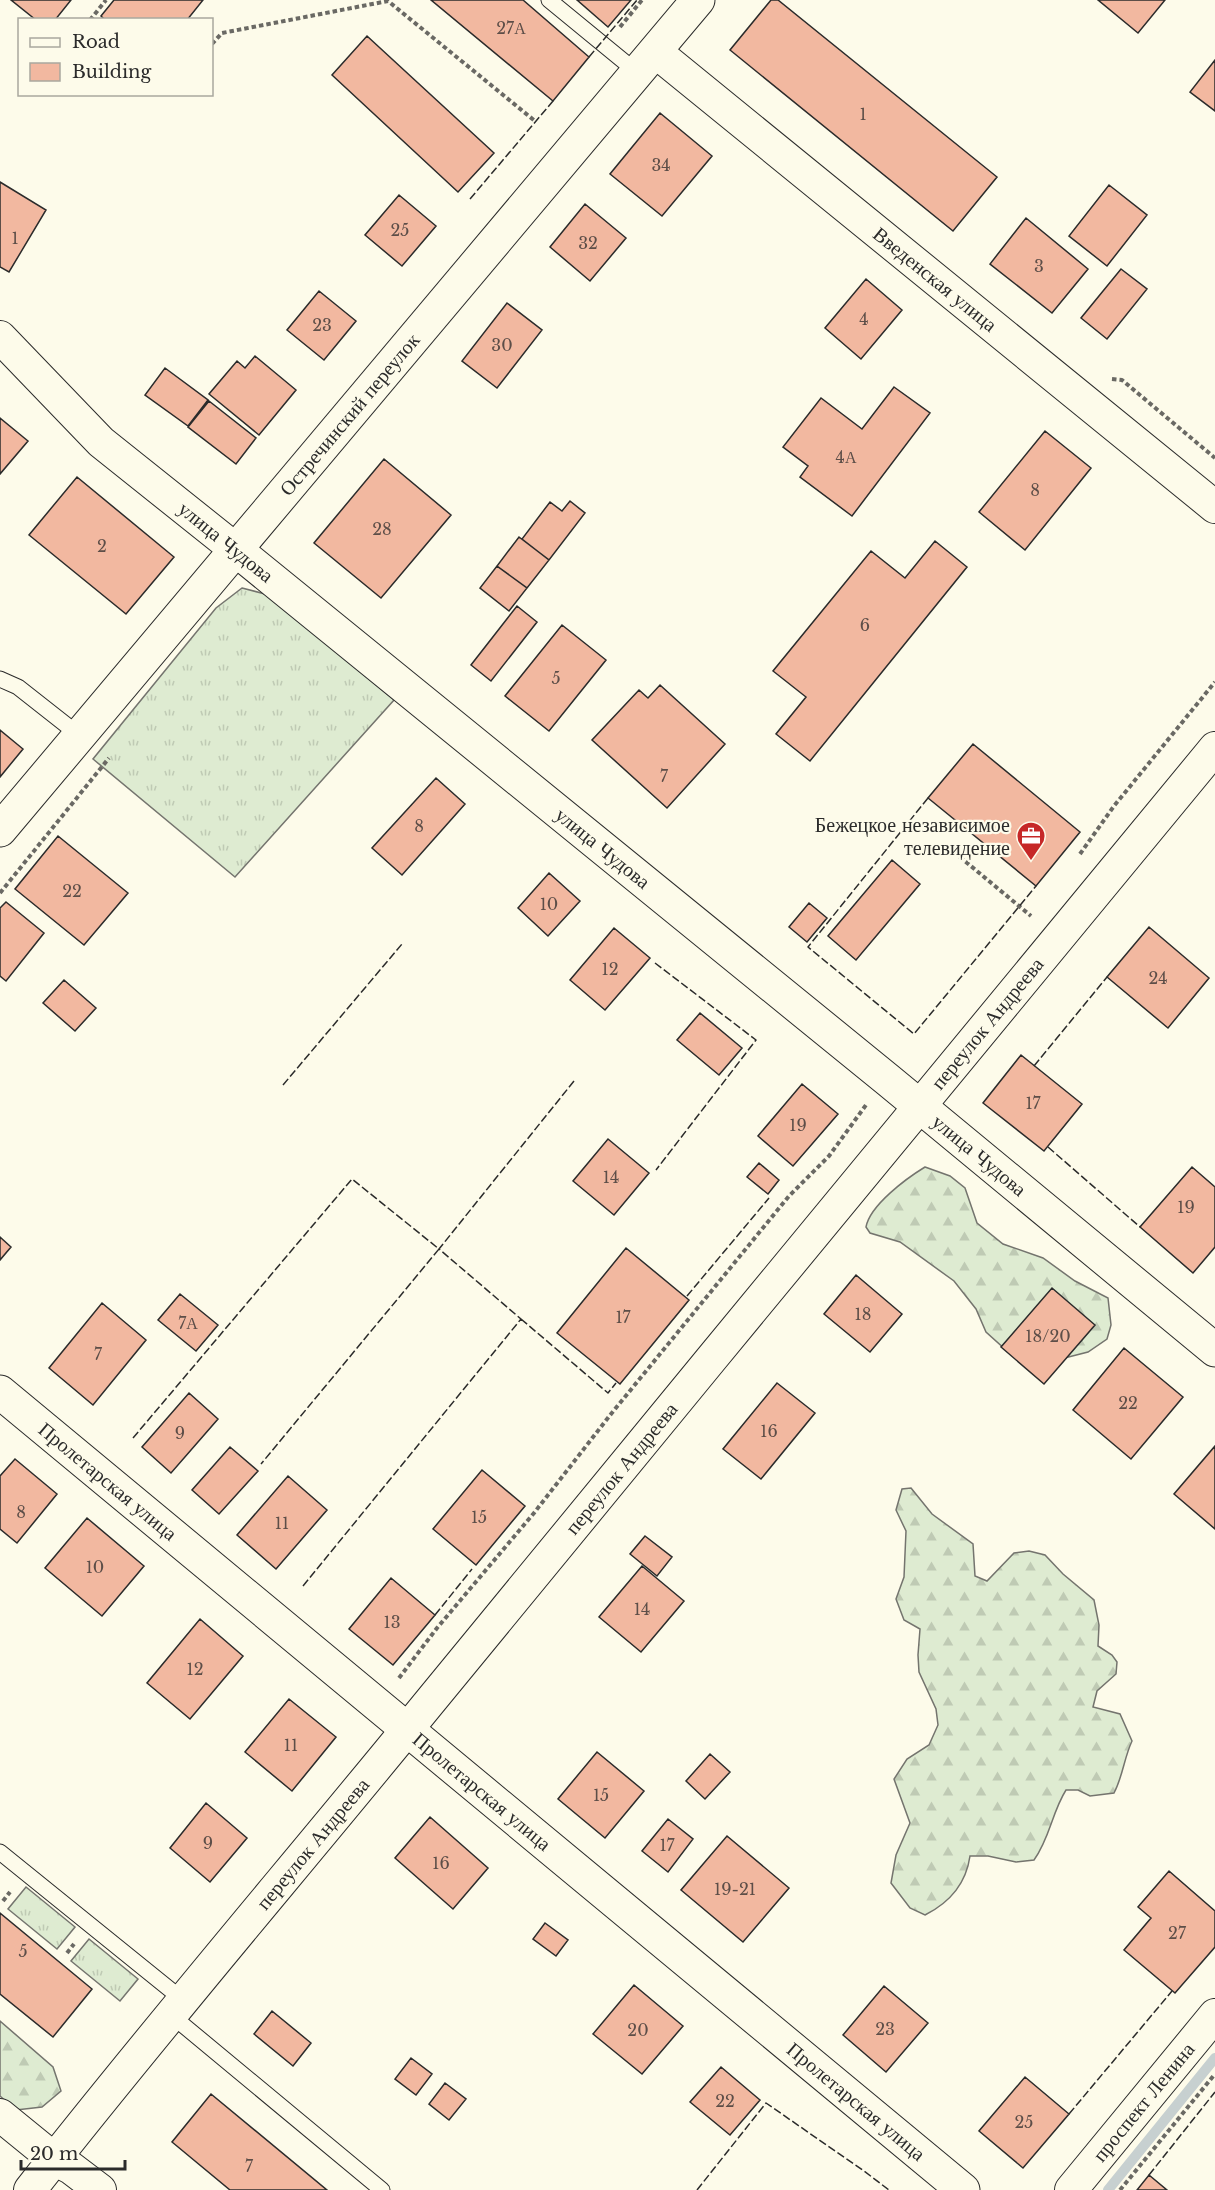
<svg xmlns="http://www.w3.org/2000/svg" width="1215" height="2190" viewBox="0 0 1215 2190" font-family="'Libre Baskerville',serif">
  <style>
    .grass { fill: url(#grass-tufts); stroke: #74746e; stroke-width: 1.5 }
    .forest { fill: url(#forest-firs); stroke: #74746e; stroke-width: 1.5 }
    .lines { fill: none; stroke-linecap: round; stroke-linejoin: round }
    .stream { stroke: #c7d0d0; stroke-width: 10 }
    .building { fill: #f2b8a0; stroke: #2b2b2b; stroke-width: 1.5 }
    .service-casing { stroke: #2b2b2b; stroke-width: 17 }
    .minor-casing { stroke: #2b2b2b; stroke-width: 34 }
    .tertiary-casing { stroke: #2b2b2b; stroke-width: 35 }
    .path { stroke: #6a6964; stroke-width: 4; stroke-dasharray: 4.5 3; stroke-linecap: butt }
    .service { stroke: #fdfbea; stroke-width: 15 }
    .minor { stroke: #fdfbea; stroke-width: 32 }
    .tertiary { stroke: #fdfbea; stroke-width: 33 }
    .fence { stroke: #2b2b2b; stroke-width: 1.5; stroke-dasharray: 8 3; stroke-linecap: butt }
    .labels { text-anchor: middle; stroke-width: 4.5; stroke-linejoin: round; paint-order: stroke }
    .number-label { font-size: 16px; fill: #5d4e48 }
    .street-label { font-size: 20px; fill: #2b2b2b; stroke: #fdfbea }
    .poi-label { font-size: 20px; fill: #2b2b2b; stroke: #fdfbea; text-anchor: end }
  </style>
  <defs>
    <pattern id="grass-tufts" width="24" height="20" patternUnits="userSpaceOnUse" patternTransform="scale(1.5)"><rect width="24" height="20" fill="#deebd1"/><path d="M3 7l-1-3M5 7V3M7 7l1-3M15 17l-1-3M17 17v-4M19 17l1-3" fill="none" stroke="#bfcab4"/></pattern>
    <pattern id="forest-firs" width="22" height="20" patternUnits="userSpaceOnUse" patternTransform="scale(1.5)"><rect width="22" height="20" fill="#deebd1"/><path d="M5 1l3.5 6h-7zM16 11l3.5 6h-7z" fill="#bfcab4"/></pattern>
  </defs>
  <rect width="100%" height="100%" fill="#fdfbea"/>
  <path class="grass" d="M242,588l27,7 125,105 -159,177 -142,-118 123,-151z
    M26,1887l49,40 -18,22 -49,-40z
    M89,1939l49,40 -18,22 -49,-40z"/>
  <path class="forest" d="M925,1167l25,9 15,12 12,35 26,21 40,14 32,23 33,17 3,27 -4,14 -19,13 -39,10 -43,-12 -20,-18 -10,-23 -22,-28 -54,-39 -30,-9 -4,-6c4,-22 41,-49 59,-60z
    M911,1488l21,26 41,30 2,32 12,5 27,-28 15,-2 16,4 18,19 31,26 5,25 -1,21 14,9 5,7 -1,12 -19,17 -4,16 27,7 12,27c-8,17 -9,35 -18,52l-24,3 -12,-6h-12c-14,22 -16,48 -32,70l-18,2 -28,-6h-18c-4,28 -21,47 -45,59l-15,-7 -19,-25 5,-28 14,-32 -16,-44 13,-20 22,-14 9,-20 -2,-16 -17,-37 -1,-17 2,-26 -16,-9 -8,-21 8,-22 2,-46 -10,-21 6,-21z
    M0,2021l53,46 8,24 -19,16 -26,3 -16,-14z"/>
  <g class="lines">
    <path class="stream" d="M1108,2190l107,-132"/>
  </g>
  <path class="building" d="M11,0h60l-16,20h-19z
    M114,0h89l-16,20h-82l-4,-4z
    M431,0h92l66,57 -36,44z
    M577,0h54l-23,27z
    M771,0h7l219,177 -44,54 -223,-181z
    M1098,0h67l-27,33z
    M367,36l127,117 -36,39 -126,-117z
    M1215,60v51l-25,-19z
    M660,113l52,43 -50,60 -52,-42z
    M0,182l46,28 -37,62 -9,-5z
    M1109,185l38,30 -40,51 -38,-30z
    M399,195l37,31 -34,40 -37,-31z
    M585,204l41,34 -36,43 -40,-34z
    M1026,218l62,51 -36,44 -62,-49z
    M1121,269l26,20 -40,50 -26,-21z
    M866,279l36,31 -41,49 -36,-31z
    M319,291l37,30 -32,39 -37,-30z
    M507,303l35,27 -45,58 -35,-27z
    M255,356l41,34 -37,45 -50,-41 28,-33 8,7z
    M165,368l43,32 -20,26 -43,-31z
    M894,387l36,26 -78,103 -52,-39 8,-11 -25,-19 38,-49 41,31z
    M209,401l47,37 -20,26 -48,-37z
    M0,418l28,23 -28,33z
    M1045,431l46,37 -66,82 -46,-38z
    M384,459l67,56 -70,83 -67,-55z
    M77,477l97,80 -48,57 -97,-79z
    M570,501l15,12 -36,47 -27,-21 28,-37 12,9z
    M519,537l30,23 -22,28 -30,-22z
    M935,541l32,26 -157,194 -34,-27 30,-37 -33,-26 98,-120 34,27z
    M497,566l30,22 -18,23 -29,-23z
    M517,606l20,16 -46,59 -20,-16z
    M562,625l44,35 -57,71 -44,-35z
    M660,685l65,59 -58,64 -75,-68 47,-50 9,8z
    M0,730l23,19 -23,28z
    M973,744l107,88 -44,54 -108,-88z
    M436,778l29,26 -63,71 -30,-27z
    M58,836l70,57 -44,52 -69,-56z
    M892,860l28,24 -64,76 -28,-24z
    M549,873l31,28 -32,35 -30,-28z
    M6,902l38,31 -38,48 -6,-5v-68z
    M809,903l18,15 -20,24 -18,-15z
    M1149,927l60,51 -41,50 -61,-51z
    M614,928l36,30 -45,52 -35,-30z
    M64,980l32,28 -21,23 -32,-28z
    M700,1013l42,35 -23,27 -42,-35z
    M1021,1055l61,49 -38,47 -61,-48z
    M802,1084l36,30 -45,52 -35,-30z
    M608,1139l41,34 -35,42 -41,-34z
    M759,1163l20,17 -11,14 -21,-17z
    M1192,1167l23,20v60l-22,26 -53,-46z
    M0,1237l11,10 -11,13z
    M626,1248l63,52 -69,84 -63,-51z
    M856,1275l46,39 -32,38 -46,-38z
    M1052,1288l43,37 -51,59 -43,-37z
    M180,1294l38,31 -22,26 -38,-31z
    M102,1303l44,37 -53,65 -44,-37z
    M1124,1348l59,49 -52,62 -58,-49z
    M777,1383l38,30 -54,66 -38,-30z
    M189,1393l29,26 -47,54 -29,-26z
    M1215,1446v83l-41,-35z
    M230,1447l28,24 -39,43 -27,-24z
    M15,1459l42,35 -40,49 -17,-14v-53z
    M482,1470l43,36 -49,59 -43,-36z
    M288,1476l39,34 -51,59 -39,-34z
    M87,1518l57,48 -42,50 -57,-48z
    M645,1536l27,21 -15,19 -27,-22z
    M642,1566l42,35 -43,51 -42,-35z
    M391,1578l44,37 -42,50 -44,-36z
    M200,1619l43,37 -53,63 -43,-36z
    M289,1699l47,38 -44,54 -47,-39z
    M597,1752l47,39 -39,47 -47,-39z
    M710,1754l20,18 -25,27 -19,-18z
    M206,1803l41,35 -37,44 -40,-34z
    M430,1817l58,51 -35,41 -58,-51z
    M668,1819l25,20 -25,33 -26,-21z
    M727,1836l62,52 -46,54 -62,-52z
    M1169,1871l46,40v36l-40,46 -51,-43 27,-32 -13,-11z
    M0,1913l92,76 -39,48 -53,-43z
    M545,1923l23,17 -12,16 -23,-17z
    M634,1985l49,41 -41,48 -49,-40z
    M884,1986l44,37 -42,49 -43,-37z
    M272,2011l39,32 -18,23 -39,-32z
    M411,2058l21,16 -16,21 -21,-16z
    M721,2067l39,33 -30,35 -40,-33z
    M1025,2077l44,37 -46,54 -44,-37z
    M445,2083l21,16 -17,21 -20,-16z
    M211,2094l116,96h-97l-58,-48z
    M1149,2175l18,15h-30z"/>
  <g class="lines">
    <g class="service-casing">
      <path id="service" d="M549,0l89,73
        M0,679l18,8 61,48
        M0,1852l183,148
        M171,2015l211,175"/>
    </g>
    <g class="minor-casing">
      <g id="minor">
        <path id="s1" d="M656,52l559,455"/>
        <path d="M0,337l101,105 134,107"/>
        <path d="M0,2115l54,44 17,9 29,22"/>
        <path id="s2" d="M30,2190c129,-165 266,-324 398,-486 262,-319 523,-638 787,-956"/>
        <path id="s3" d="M1071,2190l144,-175"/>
      </g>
    </g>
    <g class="tertiary-casing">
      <g id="tertiary">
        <path id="s4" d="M235,549l653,531 327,270"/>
        <path id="s5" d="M0,830l698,-830"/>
        <path id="s6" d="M0,1392l963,798"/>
      </g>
    </g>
    <path class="path" d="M90,20l16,-20
      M620,27l22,-27
      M212,44l10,-11 166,-32 147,120
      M1112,379l10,1 93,78
      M954,852l77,64
      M1080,854l34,-48 101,-124
      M0,893l109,-135
      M399,1678l38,-50 97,-115 77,-99 178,-218 40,-40 37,-51
      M3,1901l7,-9
      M67,1953l7,-9
      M1120,2190l95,-116"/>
    <use href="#service" class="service"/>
    <use href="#minor" class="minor"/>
    <use href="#tertiary" class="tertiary"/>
    <path class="fence" d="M589,57l48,-57
      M470,199l83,-98
      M928,798l-120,149 106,87 122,-148
      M655,963l101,77 -100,130
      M1034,1066l73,-89
      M283,1085l119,-141
      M1048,1147l92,80
      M687,1296l82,-98
      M521,1319l87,74 8,-10
      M133,1438l219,-259 87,70 -178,215
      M303,1586l218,-267 -82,-70 135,-168
      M435,1615l37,-46
      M1069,2114l103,-123
      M1149,2175l66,-83
      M697,2190l69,-87 98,68 25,19"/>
  </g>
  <defs>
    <g id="office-pin" transform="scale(1.5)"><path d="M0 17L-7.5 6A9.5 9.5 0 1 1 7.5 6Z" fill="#c62828" stroke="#fdfbea"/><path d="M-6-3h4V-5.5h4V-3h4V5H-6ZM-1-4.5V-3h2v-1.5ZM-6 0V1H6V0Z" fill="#fff"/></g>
  </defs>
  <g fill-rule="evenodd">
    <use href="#office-pin" x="1031" y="836"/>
  </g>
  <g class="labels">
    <g class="number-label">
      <text x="511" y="34">27А</text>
      <text x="863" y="120">1</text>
      <text x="661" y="171">34</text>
      <text x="400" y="236">25</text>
      <text x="15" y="244">1</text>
      <text x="588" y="249">32</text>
      <text x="1039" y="272">3</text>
      <text x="864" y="325">4</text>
      <text x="322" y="331">23</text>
      <text x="502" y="351">30</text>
      <text x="846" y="463">4А</text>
      <text x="1035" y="496">8</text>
      <text x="382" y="535">28</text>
      <text x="102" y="552">2</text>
      <text x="865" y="631">6</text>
      <text x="556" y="684">5</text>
      <text x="664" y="782">7</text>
      <text x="419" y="832">8</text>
      <text x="72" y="897">22</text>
      <text x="549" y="910">10</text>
      <text x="610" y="975">12</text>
      <text x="1158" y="984">24</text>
      <text x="1033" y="1109">17</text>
      <text x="798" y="1131">19</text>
      <text x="611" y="1183">14</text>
      <text x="1186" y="1213">19</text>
      <text x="863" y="1320">18</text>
      <text x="623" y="1323">17</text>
      <text x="188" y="1329">7А</text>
      <text x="1048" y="1342">18/20</text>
      <text x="98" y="1360">7</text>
      <text x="1128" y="1409">22</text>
      <text x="769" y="1437">16</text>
      <text x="180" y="1439">9</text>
      <text x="21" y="1518">8</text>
      <text x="479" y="1523">15</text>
      <text x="282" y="1529">11</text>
      <text x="95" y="1573">10</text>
      <text x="642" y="1615">14</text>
      <text x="392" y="1628">13</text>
      <text x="195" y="1675">12</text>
      <text x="291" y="1751">11</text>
      <text x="601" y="1801">15</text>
      <text x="208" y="1849">9</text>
      <text x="667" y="1851">17</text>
      <text x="441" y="1869">16</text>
      <text x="735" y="1895">19-21</text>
      <text x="1177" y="1939">27</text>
      <text x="23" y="1957">5</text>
      <text x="885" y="2035">23</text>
      <text x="638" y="2036">20</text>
      <text x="725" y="2107">22</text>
      <text x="1024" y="2128">25</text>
      <text x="249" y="2172">7</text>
    </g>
    <g class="street-label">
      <text dy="7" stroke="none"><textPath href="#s1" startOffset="360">Введенская улица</textPath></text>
      <text dy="7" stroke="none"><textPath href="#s5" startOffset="543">Остречинский переулок</textPath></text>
      <text transform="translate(226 542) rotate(39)" y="7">улица Чудова</text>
      <text dy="7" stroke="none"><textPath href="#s4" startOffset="474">улица Чудова</textPath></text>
      <text dy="7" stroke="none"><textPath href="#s2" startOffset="1509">переулок Андреева</textPath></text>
      <text dy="7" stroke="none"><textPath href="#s4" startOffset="960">улица Чудова</textPath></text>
      <text dy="7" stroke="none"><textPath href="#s2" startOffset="933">переулок Андреева</textPath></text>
      <text dy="7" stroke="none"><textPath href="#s6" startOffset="140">Пролетарская улица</textPath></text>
      <text dy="7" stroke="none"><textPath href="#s6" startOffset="626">Пролетарская улица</textPath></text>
      <text dy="7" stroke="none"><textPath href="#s2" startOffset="447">переулок Андреева</textPath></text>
      <text dy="7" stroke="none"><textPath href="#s6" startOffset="1112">Пролетарская улица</textPath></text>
      <text dy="7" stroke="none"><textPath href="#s3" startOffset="114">проспект Ленина</textPath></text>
    </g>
    <g class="poi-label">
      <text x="1010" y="832">Бежецкое независимое<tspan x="1010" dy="23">телевидение</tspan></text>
    </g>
  </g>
  <rect x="18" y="18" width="195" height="78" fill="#fdfbea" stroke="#a9a89e" stroke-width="1.5"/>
  <rect x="30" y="38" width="30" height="9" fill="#fdfbea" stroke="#a9a89e" stroke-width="1.5"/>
  <text x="72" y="48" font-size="18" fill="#2b2b2b">Road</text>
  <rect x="30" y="63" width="30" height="18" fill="#f2b8a0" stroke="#a9a89e" stroke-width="1.5"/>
  <text x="72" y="78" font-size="18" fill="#2b2b2b">Building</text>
  <path d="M21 2160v9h104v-9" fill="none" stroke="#2b2b2b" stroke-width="3"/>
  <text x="30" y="2160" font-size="18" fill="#2b2b2b" stroke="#fdfbea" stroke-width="4.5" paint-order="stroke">20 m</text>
</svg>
